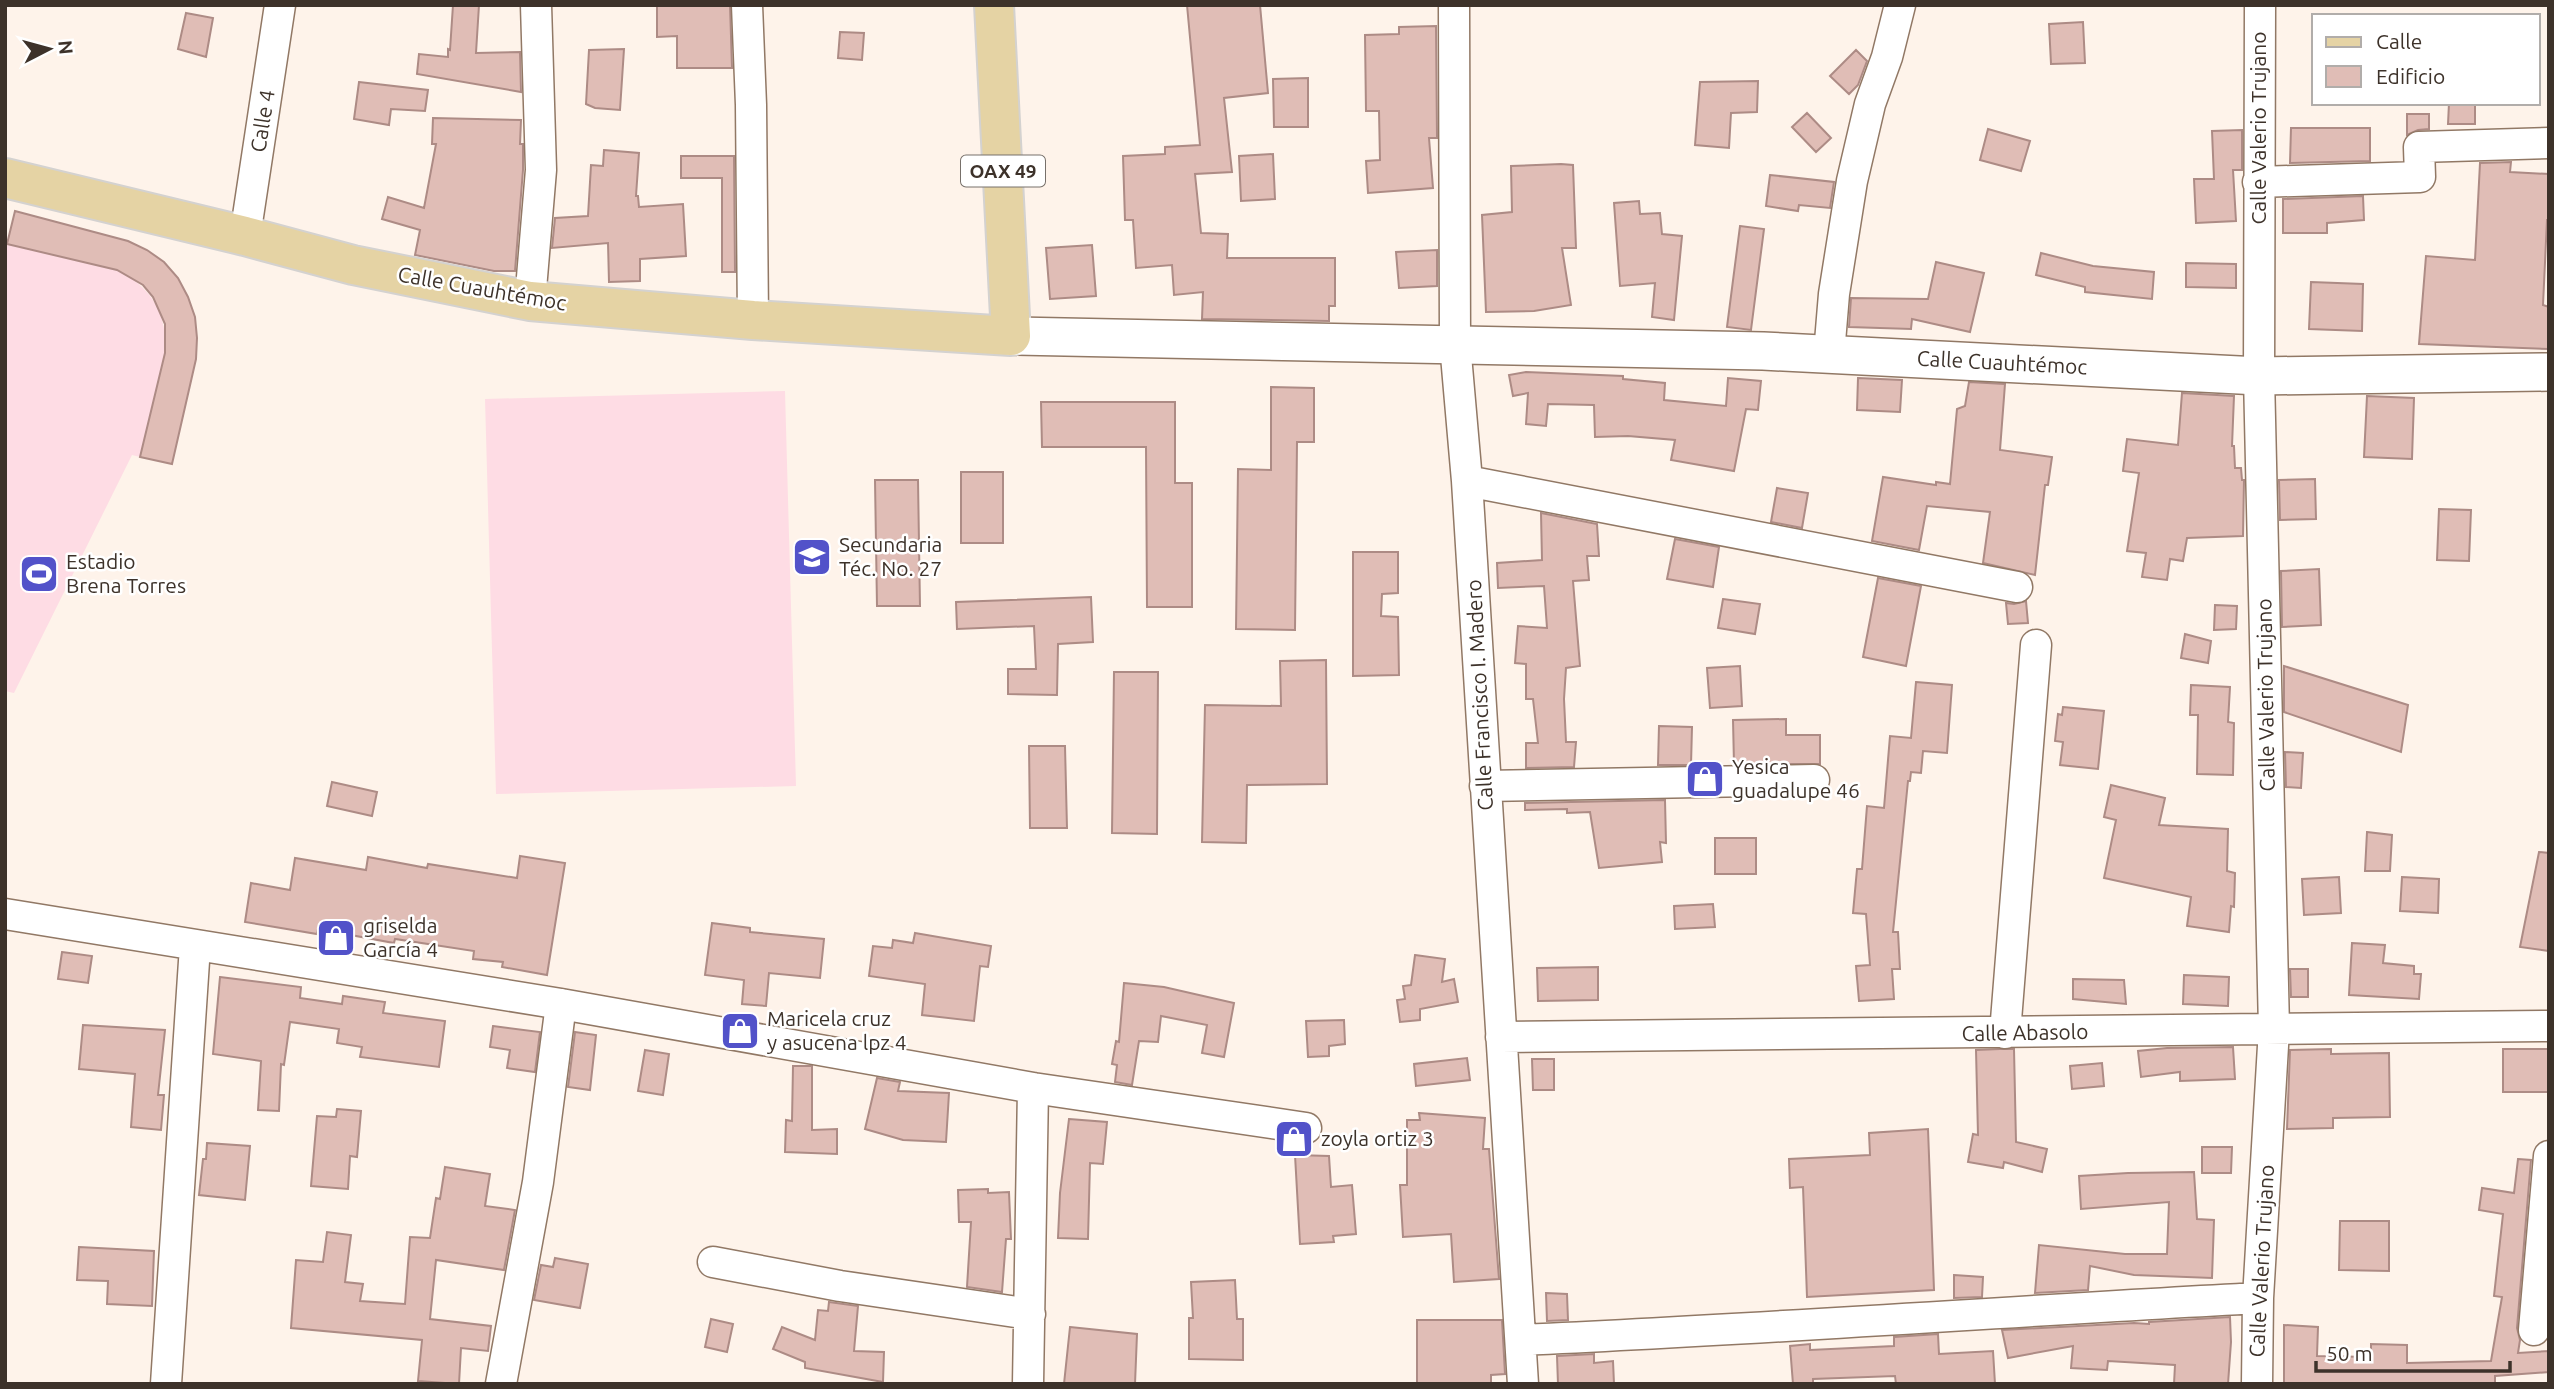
<svg xmlns="http://www.w3.org/2000/svg" width="2554" height="1389" viewBox="0 0 2554 1389" font-family="Ubuntu,sans-serif">
  <style>
    .garden { fill: #fedce4 }
    .building { fill: #e0bdb6; stroke: #ad8b85; stroke-width: 2 }
    .lines { fill: none; stroke-linecap: round; stroke-linejoin: round }
    .minor-casing { stroke: #917865; stroke-width: 33 }
    .tertiary-casing { stroke: #917865; stroke-width: 40 }
    .primary-casing { stroke: #d4d2d0; stroke-width: 42 }
    .minor { stroke: #fff; stroke-width: 30 }
    .tertiary { stroke: #fff; stroke-width: 37 }
    .primary { stroke: #e5d3a4; stroke-width: 38 }
    .labels { text-anchor: middle; stroke-width: 5; stroke-linejoin: round; paint-order: stroke }
    .shield { fill: #fff; stroke: #77706a; stroke-width: 2 }
    .shield-label { font-size: 19px; font-weight: bold; fill: #3d322a }
    .street-label { font-size: 21px; fill: #3d322a; stroke: #fff }
    .poi-label { font-size: 21px; fill: #3d322a; stroke: #fff; text-anchor: start }
  </style>
  <rect width="100%" height="100%" fill="#fef3ea"/>
  <path class="garden" d="M5,244l112,26c35,17 51,45 48,83l-25,104 -8,-2 -118,238 -9,-2z
    M785,391l11,395 -300,8 -11,-395z"/>
  <path class="building" d="M453,5h26l-3,48 44,-1 1,40 -104,-18 2,-20 29,3v-8l2,1z
    M657,5h73l2,63h-55v-32l-20,1z
    M1187,5h73l8,88 -44,5 8,74 -37,2 6,59 27,1 -1,24h108v48h-6v15l-127,-2 1,-27 -29,3 -2,-30 -36,3 -3,-48h-8l-2,-64 42,-2v-7l35,-2z
    M186,13l27,5 -7,39 -28,-8z
    M2083,22l2,41 -34,1 -2,-40z
    M1436,26l1,112h-8l4,50 -65,5 -2,-32 14,-1 -1,-49h-13l-1,-76 34,-1v-7z
    M840,32l24,1 -2,27 -24,-2z
    M624,49l-4,61 -25,-2 -9,-4 3,-54z
    M1856,50l11,11 -9,24 -9,9 -19,-18z
    M1308,78v49h-34l-1,-48z
    M1758,81l-1,31 -26,1 -2,35 -34,-3 5,-63z
    M359,82l69,8 -3,21 -34,-2 -2,16 -35,-6z
    M2449,103h26v21h-27z
    M1807,113l24,25 -15,14 -24,-25z
    M2407,114h22v15l-11,1 -11,5z
    M433,118l88,2 -1,24h3v26l-8,101h-21l-79,-16 5,-25 -38,-11 6,-22 36,11 12,-64h-4z
    M2291,128h79v33l-80,2z
    M1988,129l42,12 -9,30 -41,-11z
    M2242,130v40h-9l3,51 -40,2 -2,-44h20l-2,-48z
    M604,150l35,3 -3,43h2l1,11 44,-3 3,52 -46,3v22l-31,1 -1,-39 -56,5 3,-30 33,-2 3,-51 12,1z
    M1273,154l2,45 -34,2 -2,-45z
    M681,156h53l1,116h-13v-94h-41z
    M2511,162l-1,10 39,2v46h-2l-4,85 6,2v42l-130,-5 7,-88 49,4 5,-97z
    M1561,164l12,1 3,83h-14l9,57 -37,6 -48,1 -4,-97 30,-3 -1,-46z
    M1770,175l64,7 -4,26 -31,-3 -1,6 -32,-5z
    M2363,196l1,24 -37,3v10h-44v-34z
    M1639,201l1,13 20,-1 2,21 20,2 -8,84 -22,-3 3,-34 -35,3 -6,-83z
    M15,211l113,30 19,9 17,12 14,16 10,19 7,20 2,21 -1,21 -24,105 -32,-7 25,-104v-29l-12,-27 -10,-12 -26,-15 -110,-26z
    M1740,226l24,3 -13,101 -24,-3z
    M1092,245l4,51 -46,3 -4,-51z
    M1437,250v36l-38,2 -3,-36z
    M2041,253l52,13 61,6 -2,27 -67,-7v-5l-49,-12z
    M1936,262l48,11 -14,59 -58,-13 -1,10 -62,-2 2,-29 77,1z
    M2186,263l50,1v24l-50,-1z
    M2311,282l52,2 -1,47 -53,-2z
    M1526,372l97,4v3l42,4 -1,17 62,6 2,-28 33,3 -3,29 -12,-1 -12,62 -63,-11 4,-20 -47,-4 -33,1 -1,-32 -46,-1 -2,22 -20,-2 2,-31 -15,3 -4,-21z
    M1858,378l44,2 -2,32 -43,-2z
    M1969,382l36,2 -5,66 52,7 -4,28h-3l-10,90 -52,-12 7,-51 -63,-6 -8,44 -47,-9 11,-64 53,8v-3l14,2 7,-75 8,-3z
    M1271,387l43,1v54h-17l-2,188 -59,-1 2,-160 33,1z
    M2182,393l52,3 -2,50h2l1,22h6l1,12h2l-1,56 -56,2 -4,23 -13,-2 -3,21 -25,-3 4,-24 -19,-2 12,-78 -16,-2 4,-32 51,6z
    M2367,396l47,2 -2,61 -48,-2z
    M1041,402h134v81h17v124h-45l-1,-160h-104z
    M961,472h42v71h-42z
    M2315,479l1,40 -36,1 -1,-40z
    M875,480h43l2,126h-43z
    M1777,488l31,5 -6,35 -31,-6z
    M2439,509l32,1 -2,51 -32,-1z
    M1541,513l56,11 2,32h-12l2,24 -16,1 7,85 -14,2 -2,31 2,43h10l-2,25 -48,1v-25h12l-5,-44h-7v-35l-11,-1 3,-37 29,2 -3,-42 -46,2 -1,-25 45,-3z
    M1675,539l44,8 -6,40 -46,-8z
    M1353,552h45v41l-16,1 -1,22 17,1 1,58 -46,1z
    M2319,569l2,56 -39,2 -1,-56z
    M1878,578l43,8 -15,80 -43,-9z
    M1091,597l2,45 -35,2 -1,51 -49,-1v-25h28l-2,-43 -77,3 -1,-27z
    M1723,599l37,5 -5,30 -37,-6z
    M2026,601l2,22 -20,1 -2,-21 8,1z
    M2215,605l22,1 -1,23 -22,1z
    M2185,634l26,7 -3,22 -27,-5z
    M1326,660l1,124 -80,1 -1,58 -44,-1 3,-137 76,1 -1,-45z
    M1740,666l2,40 -32,2 -3,-40z
    M2284,666l124,39 -7,47 -117,-40z
    M1114,672h44l-1,162 -45,-1z
    M1916,682l36,3 -5,68 -24,-2 -2,22 -10,-1 -1,9h-2l-15,151h5l2,37h-8l2,30 -35,2 -3,-35 14,-1 -4,-51 -13,-1 4,-44h5l5,-63 17,2 6,-72 21,2z
    M2191,685l39,2 -2,35 6,1 -1,52 -36,-1 1,-59h-8z
    M2063,707l41,4 -6,58 -38,-4 3,-23 -8,-1 3,-27 4,1z
    M1786,719v16h34v29h-86l-1,-44z
    M1659,726l33,1 -1,38h-33z
    M1029,746h36l2,82h-37z
    M2285,752l18,1 -2,35 -15,-1z
    M332,782l45,10 -5,24 -45,-10z
    M2111,785l54,13 -6,27 69,4 -1,42 8,2 -1,34 -3,-1 -2,26 -42,-6 4,-29 -87,-19 12,-58 -12,-3z
    M1665,800l1,43 -6,-1 2,20 -63,6 -9,-56 -23,1v-4l-42,1v-7z
    M2367,832l25,3 -2,36h-25z
    M1715,838h41v36h-41z
    M2539,852l10,1v98l-29,-4z
    M520,856l45,7 -18,112 -45,-8 1,-5 -30,-3 1,-8 -79,-12 -1,4 -76,-14 -1,5 -72,-12 6,-39 39,7 5,-32 71,12 2,-13 59,11 1,-4 89,14z
    M2339,877l2,36 -37,2 -2,-36z
    M2402,877l37,2 -1,34 -38,-2z
    M1713,904l2,23 -40,2 -1,-23z
    M712,923l38,5v4l74,7 -4,39 -51,-5 -3,33 -24,-2 2,-24 -39,-5z
    M915,933l76,13 -3,21 -8,-1 -6,55 -52,-6 3,-31 -56,-8 4,-30 19,2 1,-8 20,3z
    M2352,943l33,2 -2,18 31,3v8h7l-2,25 -70,-4z
    M62,952l30,4 -4,27 -30,-4z
    M1415,955l30,4 -3,23 12,-3 4,23 -38,7v11l-20,2 -3,-22 8,-1 -2,-13 8,-1z
    M1598,967v33l-60,1 -1,-33z
    M2290,969h18v28h-17z
    M2184,975l45,2 -1,29 -45,-2z
    M220,977l81,10 -1,11 42,6 1,-8 42,6 -2,11 62,8 -6,46 -79,-10 2,-10 -25,-4 2,-14 -49,-7 -6,43 -3,-1 -2,47 -21,-1 3,-49 -48,-7z
    M2073,979l51,1 2,24 -53,-5z
    M1124,983l40,4 70,16 -10,54 -22,-4 5,-28 -46,-9 -3,26 -19,-1 -7,44 -17,-3 2,-17 -5,-1 4,-23 3,1z
    M1344,1020l1,24 -16,2v10l-21,1 -2,-36z
    M83,1025l82,5 -7,65h6l-3,35 -30,-3 4,-53 -56,-5z
    M493,1026l47,6 -5,40 -28,-4 3,-18 -20,-3z
    M575,1032l21,3 -6,55 -22,-3z
    M2233,1047l2,32 -55,2v-9l-39,5 -3,-26 29,-3z
    M2000,1049h14l2,93 31,7 -5,23 -38,-10 -1,6 -35,-6 5,-28 5,1 -2,-85z
    M2331,1049v5l58,-1 1,64 -57,1v10l-46,1 3,-79z
    M2503,1049h45v43h-45z
    M645,1050l24,4 -6,41 -25,-4z
    M1467,1058l3,22 -54,6 -2,-22z
    M1532,1059h22v31h-21z
    M2102,1063l2,23 -32,3 -2,-23z
    M793,1066h19v64l25,-1v25l-52,-2 1,-32 6,1z
    M877,1078l23,4 -2,9 51,2 -3,49 -43,-2 -38,-11z
    M337,1109l24,2 -4,46 -7,-1 -2,33 -37,-3 6,-70 19,1z
    M1419,1113l66,5 -2,31h6l10,130 -45,3 -3,-48 -48,3 -3,-52h7v-65h13z
    M1069,1119l38,3 -4,42 -13,-1 -2,76 -30,-1 2,-45z
    M1928,1129l6,161 -127,7 -4,-110 -13,1 -1,-29 81,-4 -1,-22z
    M207,1143l43,3 -5,54 -46,-5 4,-36h3z
    M2202,1147h30l-1,26h-29z
    M1295,1155l34,1 2,31 21,-2 4,49 -23,2 1,6 -34,2z
    M2518,1159l13,1 -14,168 3,12 -2,13 31,-2v21l-54,4v8h-211v-59l34,2 -1,29 54,1v-13l36,1v18l84,-2 11,-64 -8,-1 9,-82 -24,-4 3,-22 32,5z
    M445,1167l45,7 -5,32 30,4 -11,60 -68,-10 -6,59 61,7 -3,25 -27,-3 -2,36 -41,-3 4,-41 -131,-12 5,-68 27,2 4,-30 24,3 -6,47 18,2 -3,17 45,3 5,-67 20,1 6,-40 4,1z
    M2194,1172l3,47 17,1 -2,58 -78,-3 -44,-9 -2,24 -53,3 4,-48 86,9h42l2,-52 -88,7 -2,-33 49,-3z
    M988,1189v4l21,-1 2,47h-5l-4,53 -35,-5 4,-65h-12l-1,-32z
    M2340,1221h49v50l-50,-1z
    M79,1247l75,4 -2,55 -45,-2 1,-23 -31,-1z
    M555,1258l33,6 -8,44 -46,-8 7,-35 12,2z
    M1954,1275l29,2 -1,20 -28,1z
    M1235,1280l2,39h6v41l-54,-1v-41h4l-2,-36z
    M1546,1293l21,1 1,26 -21,1z
    M829,1302l29,4 -4,45 30,1 -1,30 -78,-14v-6l-32,-13 9,-22 33,13 3,-30 10,1z
    M2230,1317l1,25 -3,42h-54l1,-19 -67,-4 -1,9 -36,-2 2,-22 -65,12 -6,-28 132,-7 15,1v-2z
    M711,1319l22,5 -6,28 -22,-5z
    M1417,1320h85l3,54 -14,1v9h-74z
    M1070,1327l67,7 -2,50h-71z
    M1938,1334l1,20 54,-3 2,33h-99l-1,-8 -82,3v5h-20l-3,-38 20,-2v6l84,-4v-9z
    M1594,1354v9l19,-2 1,23h-56l-1,-28z"/>
  <g class="lines">
    <g class="minor-casing">
      <path id="minor" d="M747,5l4,100 2,215
        M1454,5l1,339 12,137 56,903
        M2258,182l162,-5 -1,-30 130,-4
        M245,236l35,-231
        M530,301l11,-131 -5,-165
        M1829,354l5,-60 18,-113 18,-77 17,-47 13,-52
        M1467,481l550,106
        M1485,786l329,-6
        M5,914l556,90 472,84 273,40
        M2005,1033l31,-388
        M1501,1037l1048,-11
        M713,1262l127,24 190,28
        M2534,1330l15,-174
        M1521,1340c246,-11 492,-29 737,-42
        M166,1384l29,-438
        M501,1384l37,-202 23,-178
        M1028,1384l5,-296
        M2257,1384l1,-86 16,-269 -15,-653 1,-371"/>
    </g>
    <g class="tertiary-casing">
      <path id="tertiary" d="M1011,336l752,15 496,25 290,-4"/>
    </g>
    <g class="primary-casing">
      <path id="primary" d="M5,178l240,58 108,29 177,36 223,19 258,16 -17,-331"/>
    </g>
    <use href="#minor" class="minor"/>
    <use href="#tertiary" class="tertiary"/>
    <use href="#primary" class="primary"/>
  </g>
  <defs>
    <g id="school-square" transform="scale(2.0125)"><rect x="-9" y="-9" width="18" height="18" rx="4" fill="#5252c9" stroke="#fff"/><path d="M0-5L7-2L0 1L-7-2ZM-4 1L0 2.5L4 1V4Q0 6-4 4Z" fill="#fff"/></g>
    <g id="stadium-square" transform="scale(2.0125)"><rect x="-9" y="-9" width="18" height="18" rx="4" fill="#5252c9" stroke="#fff"/><path d="M0-5a6.5 5 0 1 0 0 10a6.5 5 0 1 0 0-10ZM-3.5-1.8h7v3.6h-7Z" fill="#fff"/></g>
    <g id="shop-square" transform="scale(2.0125)"><rect x="-9" y="-9" width="18" height="18" rx="4" fill="#5252c9" stroke="#fff"/><path d="M-5-2.5h2.3a2.7 3.5 0 0 1 5.4 0H5L5.5 6h-11ZM-1.5-2.5h3a1.5 2.3 0 0 0-3 0Z" fill="#fff"/></g>
  </defs>
  <g fill-rule="evenodd">
    <use href="#school-square" x="812" y="557"/>
    <use href="#stadium-square" x="39" y="574"/>
    <use href="#shop-square" x="1705" y="779"/>
    <use href="#shop-square" x="336" y="938"/>
    <use href="#shop-square" x="740" y="1031"/>
    <use href="#shop-square" x="1294" y="1139"/>
  </g>
  <g class="labels">
    <rect class="shield" x="961" y="155.5" width="84" height="31" rx="5"/>
    <g class="shield-label">
      <text x="1003" y="178">OAX 49</text>
    </g>
    <g class="street-label">
      <text transform="translate(263 121) rotate(-81)" y="7">Calle 4</text>
      <text transform="translate(2259 128) rotate(-90)" y="7">Calle Valerio Trujano</text>
      <text transform="translate(482 289) rotate(10)" y="7">Calle Cuauhtémoc</text>
      <text transform="translate(2002 363) rotate(3)" y="7">Calle Cuauhtémoc</text>
      <text transform="translate(1480 695) rotate(-93)" y="7">Calle Francisco I. Madero</text>
      <text transform="translate(2266 695) rotate(-91)" y="7">Calle Valerio Trujano</text>
      <text transform="translate(2025 1033) rotate(-1)" y="7">Calle Abasolo</text>
      <text transform="translate(2262 1261) rotate(-87)" y="7">Calle Valerio Trujano</text>
    </g>
    <g class="poi-label">
      <text x="839" y="552">Secundaria<tspan x="839" dy="24">Téc. No. 27</tspan></text>
      <text x="66" y="569">Estadio<tspan x="66" dy="24">Brena Torres</tspan></text>
      <text x="1732" y="774">Yesica<tspan x="1732" dy="24">guadalupe 46</tspan></text>
      <text x="363" y="933">griselda<tspan x="363" dy="24">García 4</tspan></text>
      <text x="767" y="1026">Maricela cruz<tspan x="767" dy="24">y asucena lpz 4</tspan></text>
      <text x="1321" y="1146">zoyla ortiz 3</text>
    </g>
  </g>
  <rect width="2554" height="1389" fill="none" stroke="#3d322a" stroke-width="14"/>
  <rect x="2312" y="14" width="228" height="91" fill="#ffffff" stroke="#b1adaa" stroke-width="2"/>
  <rect x="2326" y="37" width="35" height="10" fill="#e5d3a4" stroke="#b1adaa" stroke-width="2"/>
  <text x="2376" y="49" font-size="21" fill="#3d322a">Calle</text>
  <rect x="2326" y="66" width="35" height="21" fill="#e0bdb6" stroke="#b1adaa" stroke-width="2"/>
  <text x="2376" y="84" font-size="21" fill="#3d322a">Edificio</text>
  <g transform="translate(49 49) rotate(84)" stroke="#ffffff" stroke-width="5" paint-order="stroke">
  <path d="M0-5L12 26L0 18L-12 26Z" fill="#3d322a"/>
  <text y="-10" font-size="19" font-weight="bold" text-anchor="middle" fill="#3d322a">N</text>
  </g>
  <path d="M2316 1361v10h194v-10" fill="none" stroke="#3d322a" stroke-width="3.5"/>
  <text x="2326" y="1361" font-size="21" fill="#3d322a" stroke="#ffffff" stroke-width="5" paint-order="stroke">50 m</text>
</svg>
